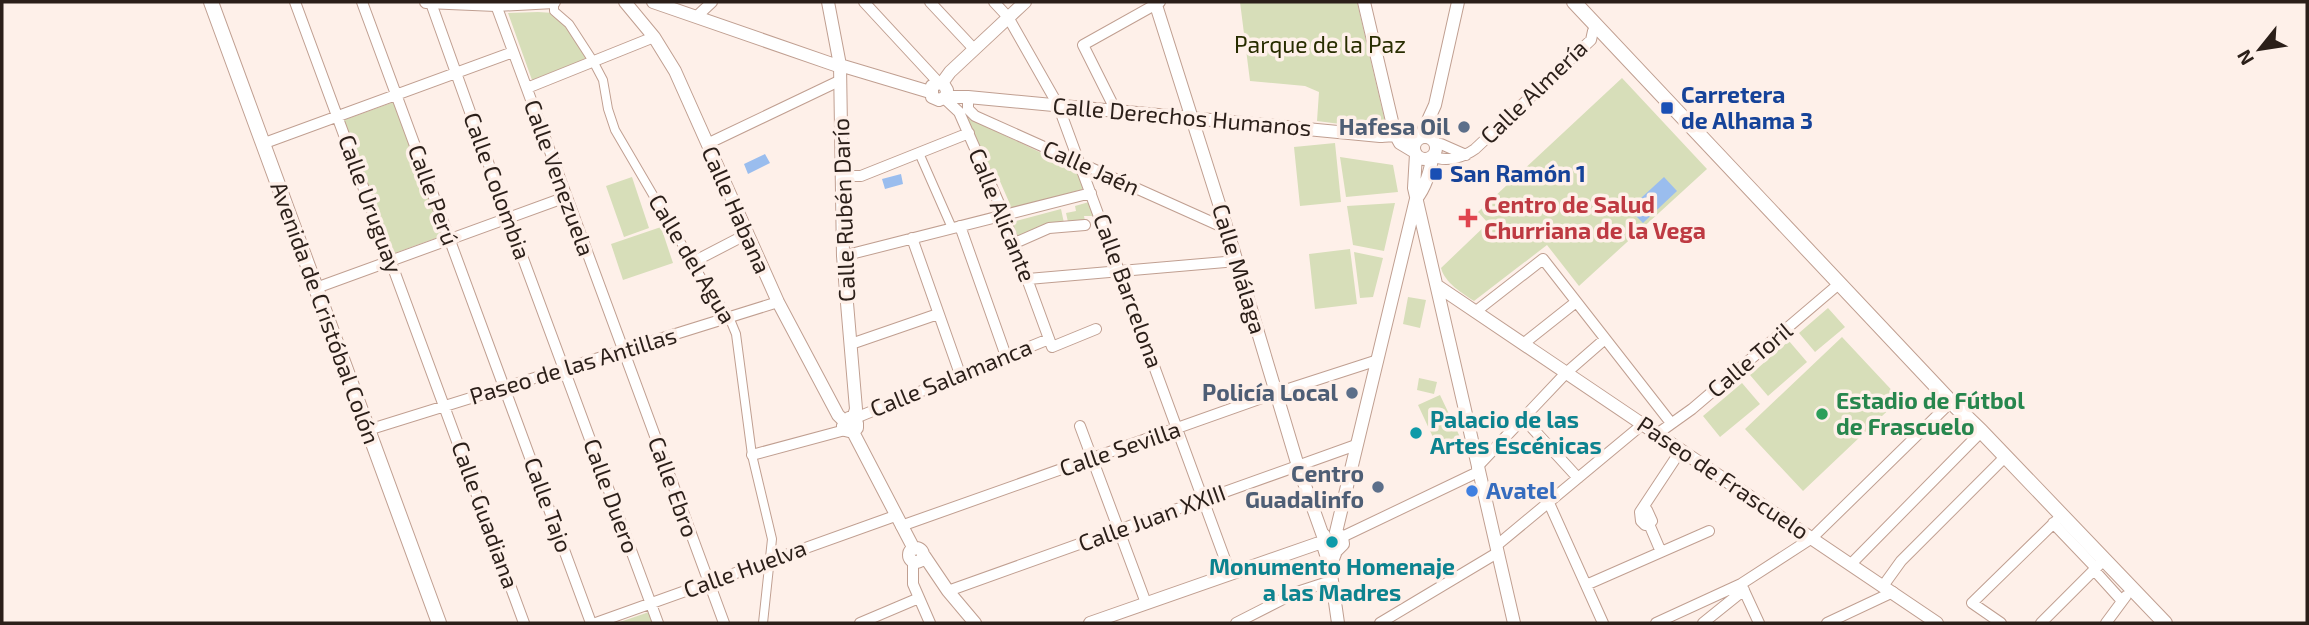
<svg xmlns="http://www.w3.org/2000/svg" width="2309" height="625" viewBox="0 0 2309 625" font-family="'Exo 2',sans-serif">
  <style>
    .green { fill: #d7deb9 }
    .water { fill: #9abdee }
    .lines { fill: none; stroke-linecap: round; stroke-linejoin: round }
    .pedestrian-casing { stroke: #c09f91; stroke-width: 10 }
    .minor-casing { stroke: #c09f91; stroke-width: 12 }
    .tertiary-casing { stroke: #c09f91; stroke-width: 14 }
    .secondary-casing { stroke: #c09f91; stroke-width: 16 }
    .pedestrian { stroke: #fff; stroke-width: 8 }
    .minor { stroke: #fff; stroke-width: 10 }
    .tertiary { stroke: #fff; stroke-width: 12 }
    .secondary { stroke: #fff; stroke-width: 14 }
    .transit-dot { fill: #1a4fb4; stroke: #fef0e9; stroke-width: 2.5 }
    .service-dot { fill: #5c6f8a; stroke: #fef0e9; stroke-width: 2.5 }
    .health-dot { fill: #e0444e; stroke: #fef0e9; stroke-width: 2.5 }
    .leisure-dot { fill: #2e9e5b; stroke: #fef0e9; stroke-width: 2.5 }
    .culture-dot { fill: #0f9aa8; stroke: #fef0e9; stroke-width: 2.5 }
    .shop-dot { fill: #3f7fe0; stroke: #fef0e9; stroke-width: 2.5 }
    .labels { text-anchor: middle; stroke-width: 7; stroke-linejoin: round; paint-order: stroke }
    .park-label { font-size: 23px; fill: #282d00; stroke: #fef0e9 }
    .street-label { font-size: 23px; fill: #2b1f19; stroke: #fef0e9 }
    .transit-label { font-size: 23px; font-weight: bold; fill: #164399; stroke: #fef0e9; text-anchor: start }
    .service-label { font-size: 23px; font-weight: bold; fill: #4e5e75; stroke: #fef0e9; text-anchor: end }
    .health-label { font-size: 23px; font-weight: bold; fill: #be3a42; stroke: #fef0e9; text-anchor: start }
    .leisure-label { font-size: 23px; font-weight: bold; fill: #27864d; stroke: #fef0e9; text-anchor: start }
    .culture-label { font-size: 23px; font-weight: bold; fill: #0d838f; stroke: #fef0e9; text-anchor: start }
    .shop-label { font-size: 23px; font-weight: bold; fill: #366cbe; stroke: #fef0e9; text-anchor: start }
  </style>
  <rect width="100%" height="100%" fill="#fef0e9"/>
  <path class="green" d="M1240,2h117l30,128 -70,-9 2,-29 -14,-6 -55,-5z
    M538,12l16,1 8,5 26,40 -56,22 -24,-67z
    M1622,78l85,91 -128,117 -32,-41 -73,56c-12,-8 -29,-18 -33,-33l47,-45 -10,-11z
    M394,102l48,134 -50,18 -48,-134z
    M966,117l111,53 7,19 -76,20 -2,-4 3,-3 -10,-23 -5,1z
    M1335,143l6,59 -41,4 -6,-59z
    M1340,157l53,8 5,27 -52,5z
    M632,177l17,51 -25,9 -18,-51z
    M1089,202l5,14h-10l1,5 -17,1 -2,-9 10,-2 -1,-5z
    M1395,203l-11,48 -31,-6 -6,-39z
    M1061,209l3,14 -46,15 -6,-16z
    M661,227l12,36 -50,17 -12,-36z
    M1350,249l7,55 -42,5 -6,-55z
    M1354,252l29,6 -10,39 -13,1z
    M1408,297l18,3 -6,28 -17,-4z
    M1828,308l17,19 -30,25 -16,-19z
    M1842,337l58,62 -97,92 -58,-62z
    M1789,341l18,21 -39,34 -18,-21z
    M1419,378l18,4 -3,12 -17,-4z
    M1742,383l18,21 -40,33 -17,-21z
    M1440,395l20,42 -22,11 -20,-43z
    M649,612l4,11h-36z"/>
  <path class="water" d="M765,154l5,9 -22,11 -4,-10z
    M901,174l2,10 -18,5 -3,-10z
    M1664,177l13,14 -34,32 -14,-14z"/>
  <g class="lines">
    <g class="pedestrian-casing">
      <path id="pedestrian" d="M554,2v9l15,13 24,37 10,19 5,29 7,21 86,147 28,40 7,17 16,121 20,84 -9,84
        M919,153l33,75"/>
    </g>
    <g class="minor-casing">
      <path id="minor" d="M295,2l229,621
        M362,2l229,621
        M864,2l75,81
        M930,2l44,47
        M994,2l14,15 50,88 172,468
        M431,3l77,215 150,405
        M496,5l228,618
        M696,17l16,-15
        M527,88l127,-51
        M968,97v12l7,7 252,113
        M944,98l15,14 42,96 51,139 44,-18
        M1116,111l-33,-66 77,-43
        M262,144l251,-92
        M707,144l132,-63
        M1435,144h6l25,11
        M1433,156c13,7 31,1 42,-7l116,-109 2,-9 4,-4
        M842,176h19l108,-43
        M960,226l46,130
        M912,238l48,136
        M1015,243l34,-15 36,-3
        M843,256l248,-63
        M693,262l54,-28
        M1028,279l209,-18
        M316,288l250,-91
        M1475,312l68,-53 128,164
        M851,344l87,-30
        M1523,344l53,-42
        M1523,418l55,60
        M853,419l196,-80
        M1080,426l66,177
        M368,430l410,-128
        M1657,434l35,-25 148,-126
        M752,455l93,-25
        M1477,467l89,-94 39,-34
        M1549,503l54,120
        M1642,509l5,1 5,11 -3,3 12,28
        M2053,523l43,45
        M1649,524l-4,1 -4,-4 -1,-9 41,-62
        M901,526l375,-133 102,-33
        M1342,537l136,-65
        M1496,546l147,-122
        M913,562v22l17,39
        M1851,564l128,-130
        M2094,570l28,31
        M1741,584l18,39
        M1586,585l123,-54
        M1883,586l18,-25 101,-101
        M948,591l408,-146
        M596,623l299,-107
        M860,623l59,-25
        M1236,623l61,-31 34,-11
        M1380,623l117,-70
        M1656,623l85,-39 71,-46 139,-136
        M1703,623l41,-33
        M1827,623l66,-31
        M2001,623l-29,-20 86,-84
        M2041,623l59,-59
        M2106,623l20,-27"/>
    </g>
    <g class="tertiary-casing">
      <path id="tertiary" d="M426,2l70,3 58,-3
        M625,2l29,35 21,34 103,231 60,113 6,6
        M653,2l182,63 8,1 87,26
        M828,2l12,63 3,191 13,153 -3,10
        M1155,2l72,227 71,237 25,70
        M1364,2l31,132 5,9 15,9
        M942,83l8,-11 75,-70
        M946,97l1,-7 -3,-5 -5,-2 -7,3v11l7,3 7,-3h22l412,39c13,-1 27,-3 38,3
        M1414 148a11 11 0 1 1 22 0a11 11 0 1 1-22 0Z
        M1420,138l15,-33 23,-103
        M1416,154l-2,34 100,435
        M1439,287l498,336
        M853,432l4,-4v-5l-8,-5 -6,8 2,4 8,2 61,117
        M1336,532l80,-333c9,-11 15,-29 16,-42
        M1324,535l-2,7 8,25 8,56
        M909 555a7 7 0 1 1 14 0a7 7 0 1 1-14 0Z
        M923,554l25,37 27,32
        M1330,567l6,-16 7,-7 -1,-7 -6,-5
        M1090,623l232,-81"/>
    </g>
    <g class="secondary-casing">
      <path id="secondary" d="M211,2l228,621
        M1574,2l377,400 30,29 184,192"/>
    </g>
    <use href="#pedestrian" class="pedestrian"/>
    <use href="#minor" class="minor"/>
    <use href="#tertiary" class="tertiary"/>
    <use href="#secondary" class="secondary"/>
  </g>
  <g class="transit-dot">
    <rect x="1660" y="101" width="14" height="14" rx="3.5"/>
    <rect x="1429" y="167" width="14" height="14" rx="3.5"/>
  </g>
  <g class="service-dot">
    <circle cx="1464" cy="127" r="7"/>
    <circle cx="1352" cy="393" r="7"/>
    <circle cx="1378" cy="487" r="7"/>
  </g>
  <path class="health-dot" d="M1464.5 207.5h7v7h7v7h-7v7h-7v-7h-7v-7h7z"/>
  <circle class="leisure-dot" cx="1822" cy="414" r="7"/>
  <g class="culture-dot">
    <circle cx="1416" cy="433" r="7"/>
    <circle cx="1332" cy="542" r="7"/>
  </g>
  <circle class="shop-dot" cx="1472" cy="491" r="7"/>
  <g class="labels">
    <g class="park-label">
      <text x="1320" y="53">Parque de la Paz</text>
    </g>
    <g class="street-label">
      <text transform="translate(1534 92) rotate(-44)" y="8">Calle Almería</text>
      <text transform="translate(1182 117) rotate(5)" y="8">Calle Derechos Humanos</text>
      <text transform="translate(1091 168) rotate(24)" y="8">Calle Jaén</text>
      <text transform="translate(559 178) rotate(70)" y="8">Calle Venezuela</text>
      <text transform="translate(497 186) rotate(70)" y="8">Calle Colombia</text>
      <text transform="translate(433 195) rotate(70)" y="8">Calle Perú</text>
      <text transform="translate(370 204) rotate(70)" y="8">Calle Uruguay</text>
      <text transform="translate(736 210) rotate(66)" y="8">Calle Habana</text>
      <text transform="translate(844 210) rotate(-92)" y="8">Calle Rubén Darío</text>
      <text transform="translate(1002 215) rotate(68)" y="8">Calle Alicante</text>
      <text transform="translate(692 259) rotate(59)" y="8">Calle del Agua</text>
      <text transform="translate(1239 269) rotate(73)" y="8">Calle Málaga</text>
      <text transform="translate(1128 291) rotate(70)" y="8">Calle Barcelona</text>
      <text transform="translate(325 313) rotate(70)" y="8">Avenida de Cristóbal Colón</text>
      <text transform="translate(1750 360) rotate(-40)" y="8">Calle Toril</text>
      <text transform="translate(573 366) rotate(-17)" y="8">Paseo de las Antillas</text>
      <text transform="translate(951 378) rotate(-22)" y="8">Calle Salamanca</text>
      <text transform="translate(1120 449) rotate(-19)" y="8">Calle Sevilla</text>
      <text transform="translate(1723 478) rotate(34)" y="8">Paseo de Frascuelo</text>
      <text transform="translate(673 487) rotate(70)" y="8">Calle Ebro</text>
      <text transform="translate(611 496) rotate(70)" y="8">Calle Duero</text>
      <text transform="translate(548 505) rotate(70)" y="8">Calle Tajo</text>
      <text transform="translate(485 515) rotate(70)" y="8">Calle Guadiana</text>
      <text transform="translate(1152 518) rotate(-20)" y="8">Calle Juan XXIII</text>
      <text transform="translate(745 569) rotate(-20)" y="8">Calle Huelva</text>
    </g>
    <g class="transit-label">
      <text x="1681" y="103">Carretera<tspan x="1681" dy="26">de Alhama 3</tspan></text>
      <text x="1450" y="182">San Ramón 1</text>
    </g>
    <g class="service-label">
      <text x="1450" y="135">Hafesa Oil</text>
      <text x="1338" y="401">Policía Local</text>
      <text x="1364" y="482">Centro<tspan x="1364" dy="26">Guadalinfo</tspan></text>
    </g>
    <g class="health-label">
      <text x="1484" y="213">Centro de Salud<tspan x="1484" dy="26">Churriana de la Vega</tspan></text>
    </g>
    <g class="leisure-label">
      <text x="1836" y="409">Estadio de Fútbol<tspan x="1836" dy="26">de Frascuelo</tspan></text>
    </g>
    <g class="culture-label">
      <text x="1430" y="428">Palacio de las<tspan x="1430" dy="26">Artes Escénicas</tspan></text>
      <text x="1332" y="575" text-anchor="middle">Monumento Homenaje<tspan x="1332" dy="26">a las Madres</tspan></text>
    </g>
    <g class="shop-label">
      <text x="1486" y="499">Avatel</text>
    </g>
  </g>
  <rect width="2309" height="625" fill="none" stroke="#2b1f19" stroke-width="7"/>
  <g transform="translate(2260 49) rotate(240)" stroke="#fef0e9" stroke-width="5" paint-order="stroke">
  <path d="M0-5L12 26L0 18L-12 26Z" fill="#2b1f19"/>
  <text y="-10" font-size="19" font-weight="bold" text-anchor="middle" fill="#2b1f19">N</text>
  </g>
</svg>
